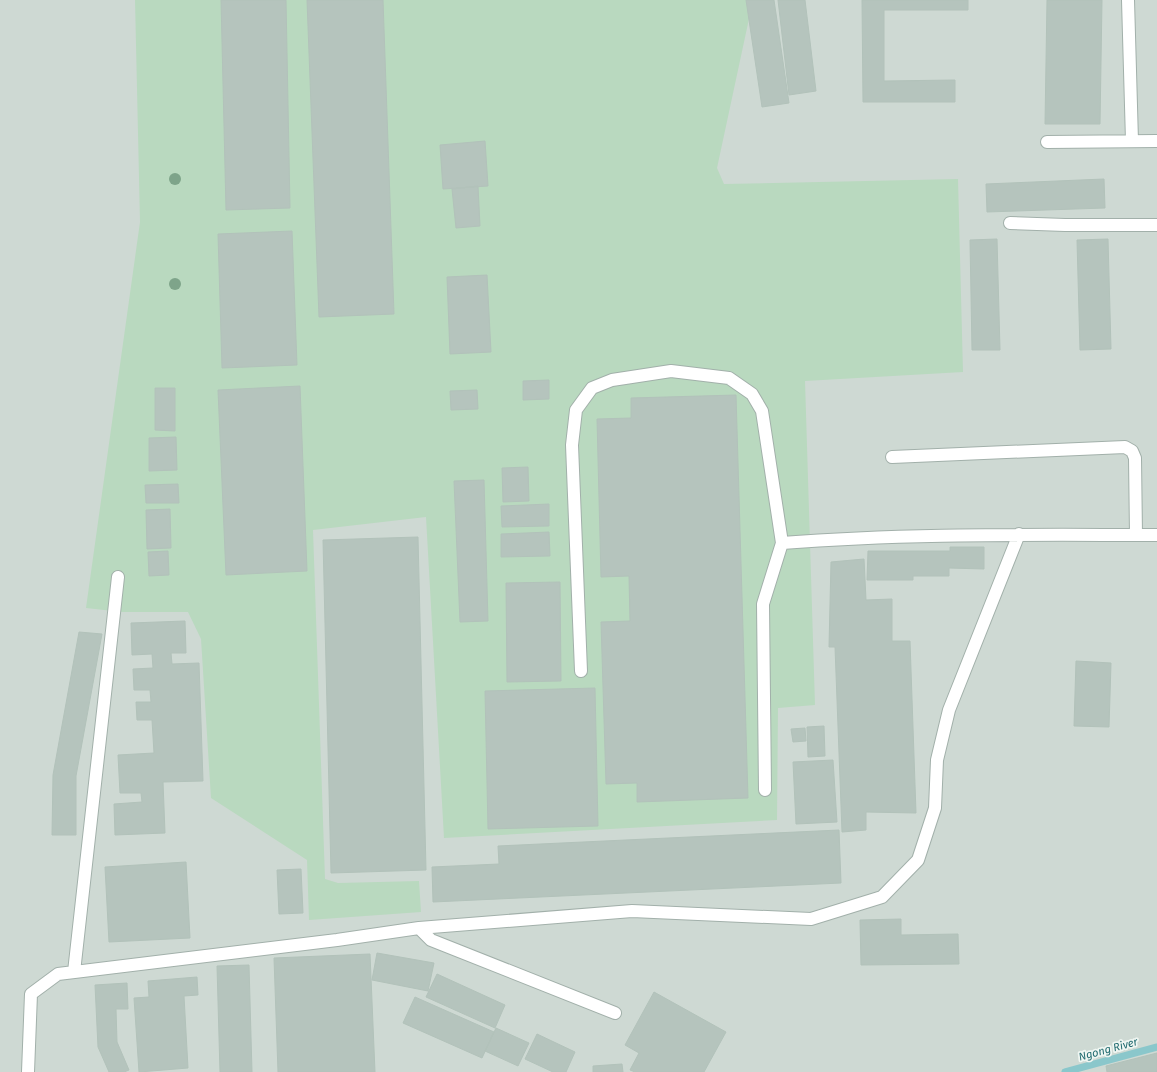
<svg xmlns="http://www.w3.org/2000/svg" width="1157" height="1072" viewBox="0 0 1157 1072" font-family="'Fira Sans',sans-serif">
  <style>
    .built { fill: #ced9d3 }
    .green { fill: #b9d9bf }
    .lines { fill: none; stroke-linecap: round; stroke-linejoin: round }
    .stream { stroke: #8ac7cb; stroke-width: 7 }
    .building { fill: #b5c4bd; stroke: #b2c2ba }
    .minor-casing { stroke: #a2b0aa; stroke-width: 14 }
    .minor { stroke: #fff; stroke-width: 12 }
    .tree { fill: #7ea48a }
    .labels { text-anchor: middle; stroke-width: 3.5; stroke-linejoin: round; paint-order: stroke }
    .water-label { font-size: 11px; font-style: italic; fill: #206a6f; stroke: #eff6f2 }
  </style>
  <rect width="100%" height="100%" fill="#dfe9e4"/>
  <path class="built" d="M0,0h1157v1072h-1157z"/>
  <path class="green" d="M135,0h618l-36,168 7,16 234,-5 5,193 -158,9 10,324 -37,3 -1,112 -333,18 -18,-321 -113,13 12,349 13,4 81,-2 2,31 -112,8 -2,-60 -96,-62 -10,-159 -13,-27h-66l-36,-4 54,-386z"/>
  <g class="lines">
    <path class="stream" d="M1065,1072l92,-25"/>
  </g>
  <path class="building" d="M221,0h65l4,208 -64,2z
    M307,0h76l11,314 -75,3z
    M746,0h28l15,103 -27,4z
    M778,0h27l11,91 -27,4z
    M862,0h106v10h-84v71l71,-1v22h-92z
    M1047,0h55l-2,124h-55z
    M485,141l3,45 -45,3 -3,-44z
    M1104,179l1,29 -118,4 -1,-28z
    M478,186l2,40 -24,2 -4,-39z
    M292,231l5,134 -75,3 -4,-134z
    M997,239l3,111h-28l-2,-110z
    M1108,239l3,110 -31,1 -3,-110z
    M487,275l4,77 -41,2 -3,-77z
    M549,380v19l-26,1v-19z
    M300,386l7,185 -81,4 -8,-185z
    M155,388h20v43l-20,-1z
    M477,390l1,19 -27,1 -1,-19z
    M736,395l12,403 -111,4v-19l-31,1 -5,-162 29,-1 -1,-45 -28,1 -4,-158 34,-1v-20z
    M176,437l1,33 -28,1v-33z
    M528,467l1,34 -26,1 -1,-34z
    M484,480l4,141 -28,1 -6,-141z
    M178,484l1,19h-33l-1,-18z
    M549,504v22l-47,1 -1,-21z
    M170,509l1,39 -24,1 -1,-39z
    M549,532l1,24 -49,1v-23z
    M418,537l8,333 -95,3 -8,-333z
    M950,547h34v22l-35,-1v8h-36v4h-46l1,-29h82z
    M168,551l1,24 -20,1 -1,-24z
    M864,559l2,41 26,-1v42h18l6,172 -50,-1v18l-24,2 -7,-185h-6l2,-85z
    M560,582l1,99 -54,1 -1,-99z
    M185,621l1,32h-15l1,11 27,-1 4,118 -40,1 2,51 -50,2 -1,-31 28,-2 -1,-9h-21l-2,-38 36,-2 -2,-33h-15l-1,-18h15l-1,-12h-16l-1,-21 20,-1 -1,-14 -20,1 -1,-32z
    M79,632l23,2 -26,142v59h-24l1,-60z
    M1076,661l35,2 -2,64 -35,-1z
    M595,688l3,138 -110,3 -3,-138z
    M824,726l1,30 -17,1 -1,-30z
    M805,728l1,13 -13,1 -2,-13z
    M833,760l4,62 -41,2 -3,-62z
    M839,830l2,53 -408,19 -1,-35 67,-3 -1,-18z
    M186,862l4,76 -81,4 -4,-75z
    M301,869l2,44 -24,1 -2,-44z
    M901,919v16l57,-1 1,30 -98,1 -1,-45z
    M377,953l57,10 -6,28 -56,-11z
    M370,954l5,118h-97l-4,-114z
    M249,965l3,107h-32l-3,-106z
    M437,974l68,31 -10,23 -69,-31z
    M197,977l1,18 -14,1 4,72 -49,4 -5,-74 15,-1 -1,-16z
    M127,983l1,26h-12l1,33 12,28 -5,2h-15l-11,-25 -3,-62z
    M654,992l72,40 -22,40h-69l-5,-2 9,-17 -14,-8z
    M415,997l79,35 -12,26 -79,-35z
    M496,1028l33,15 -11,23 -33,-15z
    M537,1034l38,18 -9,20h-13l-28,-13z
    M1157,1053v19h-50l-1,-6z
    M622,1064l1,8h-30v-6z"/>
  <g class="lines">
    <g class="minor-casing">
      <path id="minor" d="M1128,0l4,141
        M1047,142l110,-1
        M1010,223l55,2h92
        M892,457l233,-10 7,4 3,7 1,77
        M581,671l-9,-226 4,-35 16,-22 20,-8 59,-9 58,7 23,16 10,17 20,132c124,-10 250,-8 375,-8
        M765,790l-2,-186 19,-61
        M419,928l12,12 184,73
        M74,972l44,-395
        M28,1072l3,-78 27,-20 279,-34 82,-12 213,-17 179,8 71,-22 36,-37 17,-52 2,-48 12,-50 70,-176"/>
    </g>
    <use href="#minor" class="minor"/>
  </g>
  <g class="tree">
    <circle cx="175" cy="179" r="6"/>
    <circle cx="175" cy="284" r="6"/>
  </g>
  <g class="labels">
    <g class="water-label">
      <text transform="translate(1108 1049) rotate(-15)" y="4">Ngong River</text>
    </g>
  </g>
</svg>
